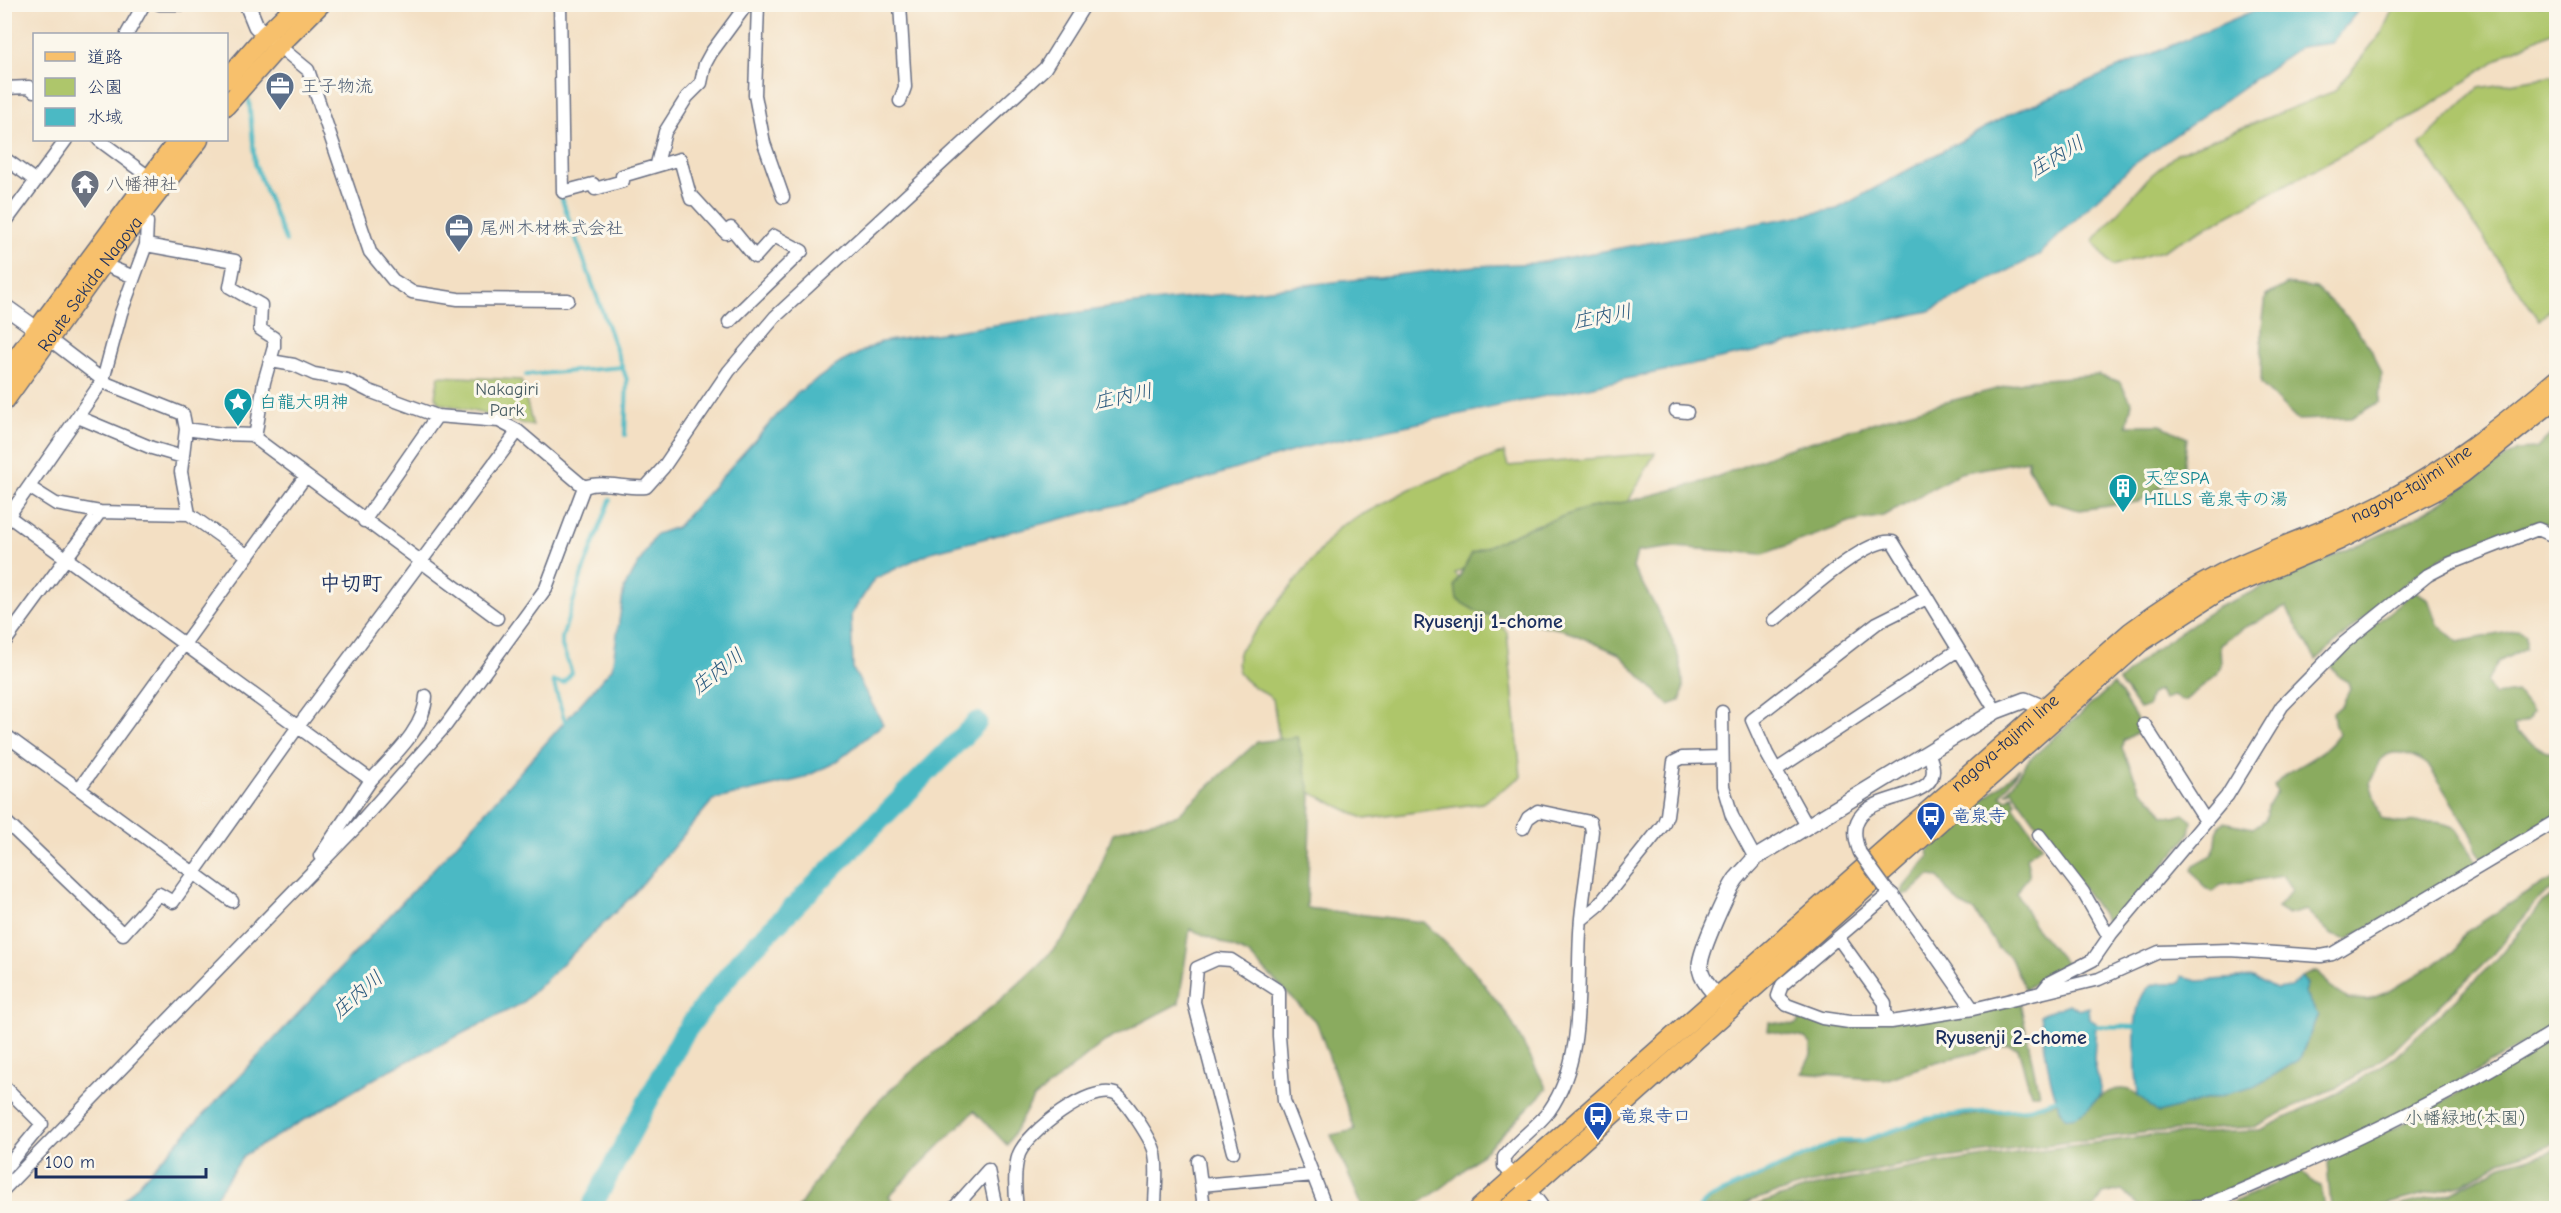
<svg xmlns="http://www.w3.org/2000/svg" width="2561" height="1213" viewBox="0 0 2561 1213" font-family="'Comic Neue','Klee One',sans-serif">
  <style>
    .green { fill: #aec66b; stroke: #647a64; stroke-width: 1.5 }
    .forest { fill: #8aab5f; stroke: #526d5e; stroke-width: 1.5 }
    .water { fill: #4bb9c4; stroke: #337491; stroke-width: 1.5 }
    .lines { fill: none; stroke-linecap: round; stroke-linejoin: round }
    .stream { stroke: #4bb9c4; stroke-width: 4 }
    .river { stroke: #4bb9c4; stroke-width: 21 }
    .minor-casing { stroke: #676d81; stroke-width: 15 }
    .tertiary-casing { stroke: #676d81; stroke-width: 18 }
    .primary-casing { stroke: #676d81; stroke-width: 21 }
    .minor { stroke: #fff; stroke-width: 12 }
    .tertiary { stroke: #fff; stroke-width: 15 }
    .primary { stroke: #f7c06c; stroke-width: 18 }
    .minor-bridge-casing { stroke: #676d81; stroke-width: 15; stroke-linecap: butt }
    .minor-bridge { stroke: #fff; stroke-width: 12 }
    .labels { text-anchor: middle; stroke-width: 6; stroke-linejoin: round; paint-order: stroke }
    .service-label { font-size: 18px; fill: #4e5e75; stroke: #fbf7ec; text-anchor: start }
    .worship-label { font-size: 18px; fill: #5b616d; stroke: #fbf7ec; text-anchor: start }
    .street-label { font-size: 18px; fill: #1b2f5e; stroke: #fbf7ec }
    .park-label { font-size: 18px; fill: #475c62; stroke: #fbf7ec }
    .culture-label { font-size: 18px; fill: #0d838f; stroke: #fbf7ec; text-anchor: start }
    .transit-label { font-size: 18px; fill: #164399; stroke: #fbf7ec; text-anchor: start }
    .water-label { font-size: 20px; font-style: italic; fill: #29587d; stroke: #fbf7ec }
    .neighbourhood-label { font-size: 20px; font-weight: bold; fill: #1b2f5e; stroke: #fbf7ec }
    .quarter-label { font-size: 21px; font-weight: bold; fill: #1b2f5e; stroke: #fbf7ec }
  </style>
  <rect width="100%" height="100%" fill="#fbf7ec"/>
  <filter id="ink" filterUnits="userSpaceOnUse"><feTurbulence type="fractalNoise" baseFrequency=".0167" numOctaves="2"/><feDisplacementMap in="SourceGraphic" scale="12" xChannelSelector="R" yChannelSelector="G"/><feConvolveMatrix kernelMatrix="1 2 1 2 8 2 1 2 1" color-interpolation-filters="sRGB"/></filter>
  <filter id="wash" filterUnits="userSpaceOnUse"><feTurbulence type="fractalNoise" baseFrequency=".008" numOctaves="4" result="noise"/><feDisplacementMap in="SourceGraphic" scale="24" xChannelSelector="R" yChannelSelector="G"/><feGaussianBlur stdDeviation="1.35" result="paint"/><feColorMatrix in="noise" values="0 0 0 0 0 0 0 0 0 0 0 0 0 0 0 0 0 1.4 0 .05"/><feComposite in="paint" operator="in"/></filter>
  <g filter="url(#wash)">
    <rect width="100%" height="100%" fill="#f3dfc3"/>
    <path class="green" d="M2395,4l159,1 2,25 -49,23 -88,60 -33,18 -224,120 -50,15 -19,-25 56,-64 29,-24 157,-62 47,-59z
      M2554,76l2,228 -17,16 -119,-176 58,-56z
      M439,376l82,4 12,46 -94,-23 -4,-7z
      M1504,452l4,14 147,-13 -31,56 -130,41 -39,24 52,58 14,145 -39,26 -117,16 -80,-39 -12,-81c-20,-14 -44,-21 -33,-49l99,-123 71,-38z"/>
    <path class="forest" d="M2287,284l29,4 33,31 22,30 10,25 -2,28 -28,16 -53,2 -37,-36 1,-57 4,-31z
      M2098,375l22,7 12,21 -5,22h34l26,13 -4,34 -45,30 -59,8 -31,-9 -20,-34v-7l-68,13 -77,43 -31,6 -89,32 -88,-7 -38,5 -4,16c18,31 62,97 47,133l-11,4 -50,-51 -54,-24 -86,-17 -22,-13 -2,-15 17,-32 56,-25 56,-19 46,-8 76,-20 78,-31 124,-38 123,-32z
      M2556,429v99l-16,-6 -101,36 -56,43 -67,59 -30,-53 -42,21 -24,16 1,22 -4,8 -33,27 -11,-5 -9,3 -6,-9 -7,4 -3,12 -9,3 -20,-28 31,-28 66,-45 182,-81 40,-23 79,-54 19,-1z
      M2415,591l13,8 9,25 21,18 61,-12 7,4v14l-28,14 -11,20 7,13 23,-3 15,19 -4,9 -14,6 3,7c13,6 21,18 36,19l3,4 -1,62 -71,42 -9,-12 -2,-12 -45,-71c-12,-9 -37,-20 -47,-4 -5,7 -8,15 -11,22l11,35c21,12 48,-3 73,9l24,36 -131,77 -15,-5 -26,-25 -18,5 -11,-7 15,-18 -9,-14 -62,9 -8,7 -8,-4 -13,-18 2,-5c5,-3 14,-7 18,-11 9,-11 -1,-23 12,-32l29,6 13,-9 2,-13 9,-14 -3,-6c18,-22 50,-27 65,-52l-4,-8 -2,-13 9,-8 8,-16 -2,-7 -9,-5 -8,-12 14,-16z
      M2114,684l29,45 -20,12 -1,7 18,41 15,13 9,13 10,2 10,-3 8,6 -2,14 -79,93 -99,-137 -6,4 22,-33z
      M1297,737l14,58 -4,113 117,14 49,48 36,47 38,72c-30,29 -103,110 -142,119 -12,3 -29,0 -42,0l-32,-73 24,-5 -38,-107 -69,-69 -58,-25 -11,74 -75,39 -71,57 -26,46 -33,-34 -85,85 10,12h-101c28,-42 55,-83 92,-118 58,-52 125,-94 175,-154 24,-29 34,-70 48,-103l33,-11 30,-6 81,-74z
      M2020,768l-19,27 6,5 5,-5 4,7 -3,3 29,41 -16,11c7,28 2,14 -9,36l16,31 34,41 -42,24 -15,-32 -12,-9 -24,-37c-15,-4 -28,-20 -35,-34l-10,-1 -20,18 -8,1 3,-8 25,-30 -1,-7z
      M2556,878v10l-14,8 -49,58 -102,99 -54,35 -17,6 -66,33 -106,5 -219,28 -121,24 -58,17 -12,7h-37l10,-9 128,-57 9,2 17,-2 63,-22 99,-11 31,-7 3,10h21c14,-14 36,-33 56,-17l161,-35 19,-45 -14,-22 3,-9 -6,-7 16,-6 12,15 19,13 19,1 23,-9 64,-39 12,-20 67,-43z
      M2556,894v131l-143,83 -200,90 -32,7 -40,3 -20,-18 -18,4 -9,14h-348l66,-21 121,-23 222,-29 103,-4 82,-39 55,-35 103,-99 47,-58z
      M2020,1002l19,92h-8l-13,-46 -10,-3 -72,17 -51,18 -83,-7 9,-18v-11l-6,-6 -37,-7 1,-9 25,3 4,-2 1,-6 29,8z
      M2556,1035v109l-55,17 -38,23 -90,24h-42l-4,-45 4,-6 88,-41z
      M2556,1150v58h-166l61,-15 51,-28z
      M2301,1171l13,12 7,3 4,22h-116l23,-5z"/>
    <path class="water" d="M2267,5h96l-32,38 -31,4 -170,120 -91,88 -110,56 -181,42 -438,93 -170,53 -209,53 -57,27 -23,36 2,54 30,55 -47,38 -35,17 -88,21 -81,96 -111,108 -137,69 -140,82 -36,53h-92l337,-360 159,-180 12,-80 32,-54 21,-7 119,-133 44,-31 41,-21 254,-38 342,-38 60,-3 300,-54 173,-95z
      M2182,977l16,4 55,-4 23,12 15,-2 10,-10 6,7 -3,9 14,22 -19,45 -43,26 -98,27 -20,-18c-2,-25 -10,-89 10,-107 9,-7 22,-5 32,-5z
      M2069,1004l10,6 10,-3 1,12 6,4 -2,37 7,33c-9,12 -21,26 -36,24 -16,-22 -20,-74 -25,-102z"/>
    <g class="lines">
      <path class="stream" d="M249,100l6,64 31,78
        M560,194l67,186 -2,55
        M526,375l97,-8
        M566,725l-13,-44 10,2 9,-10 -10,-27v-8l20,-64 28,-74
        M2091,1026l49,1
        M1699,1208l10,-9 23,-11 107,-47h24l63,-22 41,-6 59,-4 35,-11"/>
      <path class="river" d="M591,1208l92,-173 23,-32 36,-44 235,-237"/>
    </g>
  </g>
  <g filter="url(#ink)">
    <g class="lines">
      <g class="minor-casing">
        <path id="minor" d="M159,4h24
          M560,4l3,188 30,-8 2,5 28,-8 -1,-5 58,-17 11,40 3,-1 32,35 5,-5 24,29 19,-21 28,15 -73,71
          M758,4l-3,91 9,48 19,54
          M127,34l17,-30
          M274,42l34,28 62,182 23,28 19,12 46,7 110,1
          M4,88l25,-1 5,4
          M900,101l5,-14 -5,-83
          M99,140l50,37
          M4,158l32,23
          M657,164l8,-32 22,-35 14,-14 4,-19 6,-11 36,-49
          M4,224l62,-84
          M146,245l89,16 -5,26 31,18 -1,24 14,9v9l-10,35 -9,56 242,180
          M112,268l22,9
          M45,336l63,48 75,30 3,15 -5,43 8,42 59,42
          M271,361l23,4 20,9 33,6 22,11 68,25 62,5 19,10 66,56
          M1676,411l11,1
          M78,417l74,31 31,9
          M186,429l36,5 33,1
          M29,487l27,17 44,8 89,2
          M4,513l367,267 -51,76
          M5,521l98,-141 18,-67 25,-68 1,-23 -6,-5
          M364,521l73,-105
          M1774,620c23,-18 91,-84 119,-78l103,169
          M4,643l96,-131
          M1722,712l1,74 9,30 23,42
          M2144,724l62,97
          M4,734l228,167
          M1776,770l182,-120
          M371,780c21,-23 54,-51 55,-84
          M79,789l226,-312
          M4,820l119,114 36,-40 14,8 124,-174 221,-297
          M1807,826l-40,-72 -15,-34 125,-97 50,-25
          M1523,828l5,-10 10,-7 52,11 2,9c-3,29 -8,58 -11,87 -6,63 7,137 -32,193 -13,17 -32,29 -45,46v9c11,13 32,28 39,42
          M2039,835l44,57 26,45
          M1860,853c-31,-75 97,-38 69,-98
          M1886,889l7,6 80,114
          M1889,894l-107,91 -4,11 9,9 35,13 27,4h42l82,-13 126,-30 60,-27 71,-2 91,6 11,-2 224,-133
          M1581,920l17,-14 65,-81 4,-10 7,-53 8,-4 40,-1
          M1839,939l46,64v9l6,10
          M2041,993l9,-11 43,-22 18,-26 116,-138 55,-90 62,-63 84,-68 23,-12 87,-34 18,8
          M4,1086l38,38 -38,46
          M1233,1152l-39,-150 3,-34 20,-9 14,1 48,31v45l5,65 42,107
          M1198,1161l6,47
          M1201,1185l113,-10
          M4,1189l352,-362 90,-102 100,-137 38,-101c19,-7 41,2 62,0l17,-19 66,-97 46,-54 270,-249 40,-64
          M954,1208l34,-38 8,38
          M1017,1208c-2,-16 -4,-37 2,-54 9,-22 71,-70 96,-60 10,4 39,49 40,60 3,17 0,37 0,54
          M2186,1208l15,-1c123,-51 243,-106 355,-177"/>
      </g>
      <g class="tertiary-casing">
        <path id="tertiary" d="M247,4l9,22 9,9
          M4,306l34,24
          M1725,1002c-10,-7 -26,-23 -25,-37 1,-16 27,-73 36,-86 6,-7 13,-14 19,-21l241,-147 29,-11 19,8"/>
      </g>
      <g class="primary-casing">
        <g id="primary">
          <path d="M226,80l39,-45 32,-31"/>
          <path d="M226,106l53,-60 42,-42"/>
          <path d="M4,374l174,-234"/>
          <path id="s1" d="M4,402l99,-138 96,-124"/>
          <path id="s2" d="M1479,1208l651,-576c29,-22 59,-42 92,-59 52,-26 108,-43 159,-69 65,-34 120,-78 175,-124"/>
          <path d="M1508,1208l632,-565 78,-51 122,-52 94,-48 28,-18 94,-75"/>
        </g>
      </g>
      <use href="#minor" class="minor"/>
      <use href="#tertiary" class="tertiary"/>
      <use href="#primary" class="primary"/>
      <g class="minor-bridge-casing">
        <path id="minor-bridge" d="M1860,853l26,36"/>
      </g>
      <use href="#minor-bridge" class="minor-bridge"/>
    </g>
  </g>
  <defs>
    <g id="office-pin" transform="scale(1.5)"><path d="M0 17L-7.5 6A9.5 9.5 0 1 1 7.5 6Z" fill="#5c6f8a" stroke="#fbf7ec"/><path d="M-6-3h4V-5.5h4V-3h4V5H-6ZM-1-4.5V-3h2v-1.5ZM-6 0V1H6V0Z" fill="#fff"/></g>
    <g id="temple-pin" transform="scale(1.5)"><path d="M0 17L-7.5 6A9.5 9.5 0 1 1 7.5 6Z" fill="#6b7280" stroke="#fbf7ec"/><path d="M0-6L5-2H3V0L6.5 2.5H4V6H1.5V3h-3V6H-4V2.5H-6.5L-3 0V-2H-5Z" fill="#fff"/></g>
    <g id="sight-pin" transform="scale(1.5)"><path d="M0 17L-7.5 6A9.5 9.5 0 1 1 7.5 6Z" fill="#0f9aa8" stroke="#fbf7ec"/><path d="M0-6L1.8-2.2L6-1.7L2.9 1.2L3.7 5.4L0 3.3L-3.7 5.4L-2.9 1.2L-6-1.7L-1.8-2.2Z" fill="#fff"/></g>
    <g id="building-pin" transform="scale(1.5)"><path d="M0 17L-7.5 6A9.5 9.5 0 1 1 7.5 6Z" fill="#0f9aa8" stroke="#fbf7ec"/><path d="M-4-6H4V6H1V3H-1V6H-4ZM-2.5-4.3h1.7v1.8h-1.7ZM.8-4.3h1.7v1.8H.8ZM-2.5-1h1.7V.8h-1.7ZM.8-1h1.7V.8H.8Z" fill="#fff"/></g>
    <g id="bus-pin" transform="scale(1.5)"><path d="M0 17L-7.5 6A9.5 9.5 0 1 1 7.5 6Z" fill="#1a4fb4" stroke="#fbf7ec"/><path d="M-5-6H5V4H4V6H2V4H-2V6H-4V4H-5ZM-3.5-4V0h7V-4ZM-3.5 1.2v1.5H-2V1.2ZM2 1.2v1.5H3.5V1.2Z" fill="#fff"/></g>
  </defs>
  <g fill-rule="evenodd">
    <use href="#office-pin" x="280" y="86"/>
    <use href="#temple-pin" x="85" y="184"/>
    <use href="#office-pin" x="459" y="228"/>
    <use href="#sight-pin" x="238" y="402"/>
    <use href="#building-pin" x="2123" y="488"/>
    <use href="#bus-pin" x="1931" y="816"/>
    <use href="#bus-pin" x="1598" y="1116"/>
  </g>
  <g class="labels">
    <g class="service-label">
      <text x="301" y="92">王子物流</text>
      <text x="480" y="234">尾州木材株式会社</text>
    </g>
    <g class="worship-label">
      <text x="106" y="190">八幡神社</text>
    </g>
    <g class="street-label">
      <text dy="6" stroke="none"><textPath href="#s1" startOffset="146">Route Sekida Nagoya</textPath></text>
      <text dy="6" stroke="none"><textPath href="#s2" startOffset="1188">nagoya-tajimi line</textPath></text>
      <text dy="6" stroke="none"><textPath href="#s2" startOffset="702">nagoya-tajimi line</textPath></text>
    </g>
    <g class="park-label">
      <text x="507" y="395">Nakagiri<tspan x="507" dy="21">Park</tspan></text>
      <text x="2465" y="1124">小幡緑地(本園)</text>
    </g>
    <g class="culture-label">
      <text x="259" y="408">白龍大明神</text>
      <text x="2144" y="484">天空SPA<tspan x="2144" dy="21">HILLS 竜泉寺の湯</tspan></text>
    </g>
    <g class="transit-label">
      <text x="1952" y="822">竜泉寺</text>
      <text x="1619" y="1122">竜泉寺口</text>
    </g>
    <g class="water-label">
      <text transform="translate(2056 156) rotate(-31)" y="7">庄内川</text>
      <text transform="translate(1602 316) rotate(-11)" y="7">庄内川</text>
      <text transform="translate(1123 396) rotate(-12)" y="7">庄内川</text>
      <text transform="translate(717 671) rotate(-38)" y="7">庄内川</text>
      <text transform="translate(357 994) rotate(-41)" y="7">庄内川</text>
    </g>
    <g class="neighbourhood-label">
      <text x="1488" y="628">Ryusenji 1-chome</text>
      <text x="2011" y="1044">Ryusenji 2-chome</text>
    </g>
    <g class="quarter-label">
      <text x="351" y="590">中切町</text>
    </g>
  </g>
  <rect width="2561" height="1213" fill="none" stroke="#fbf7ec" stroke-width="24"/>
  <rect x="33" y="33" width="195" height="108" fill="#fbf7ec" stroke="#a1a7b3" stroke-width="1.5"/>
  <rect x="45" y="52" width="30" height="9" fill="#f7c06c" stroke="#a1a7b3" stroke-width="1.5"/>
  <text x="87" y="63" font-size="18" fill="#1b2f5e">道路</text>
  <rect x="45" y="78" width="30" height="18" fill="#aec66b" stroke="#a1a7b3" stroke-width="1.5"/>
  <text x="87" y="93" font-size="18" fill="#1b2f5e">公園</text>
  <rect x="45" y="108" width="30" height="18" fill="#4bb9c4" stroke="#a1a7b3" stroke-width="1.5"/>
  <text x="87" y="123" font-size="18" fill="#1b2f5e">水域</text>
  <path d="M36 1168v9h170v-9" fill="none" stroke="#1b2f5e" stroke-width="3"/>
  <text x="45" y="1168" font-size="18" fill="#1b2f5e" stroke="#fbf7ec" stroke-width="4.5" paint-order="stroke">100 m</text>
</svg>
